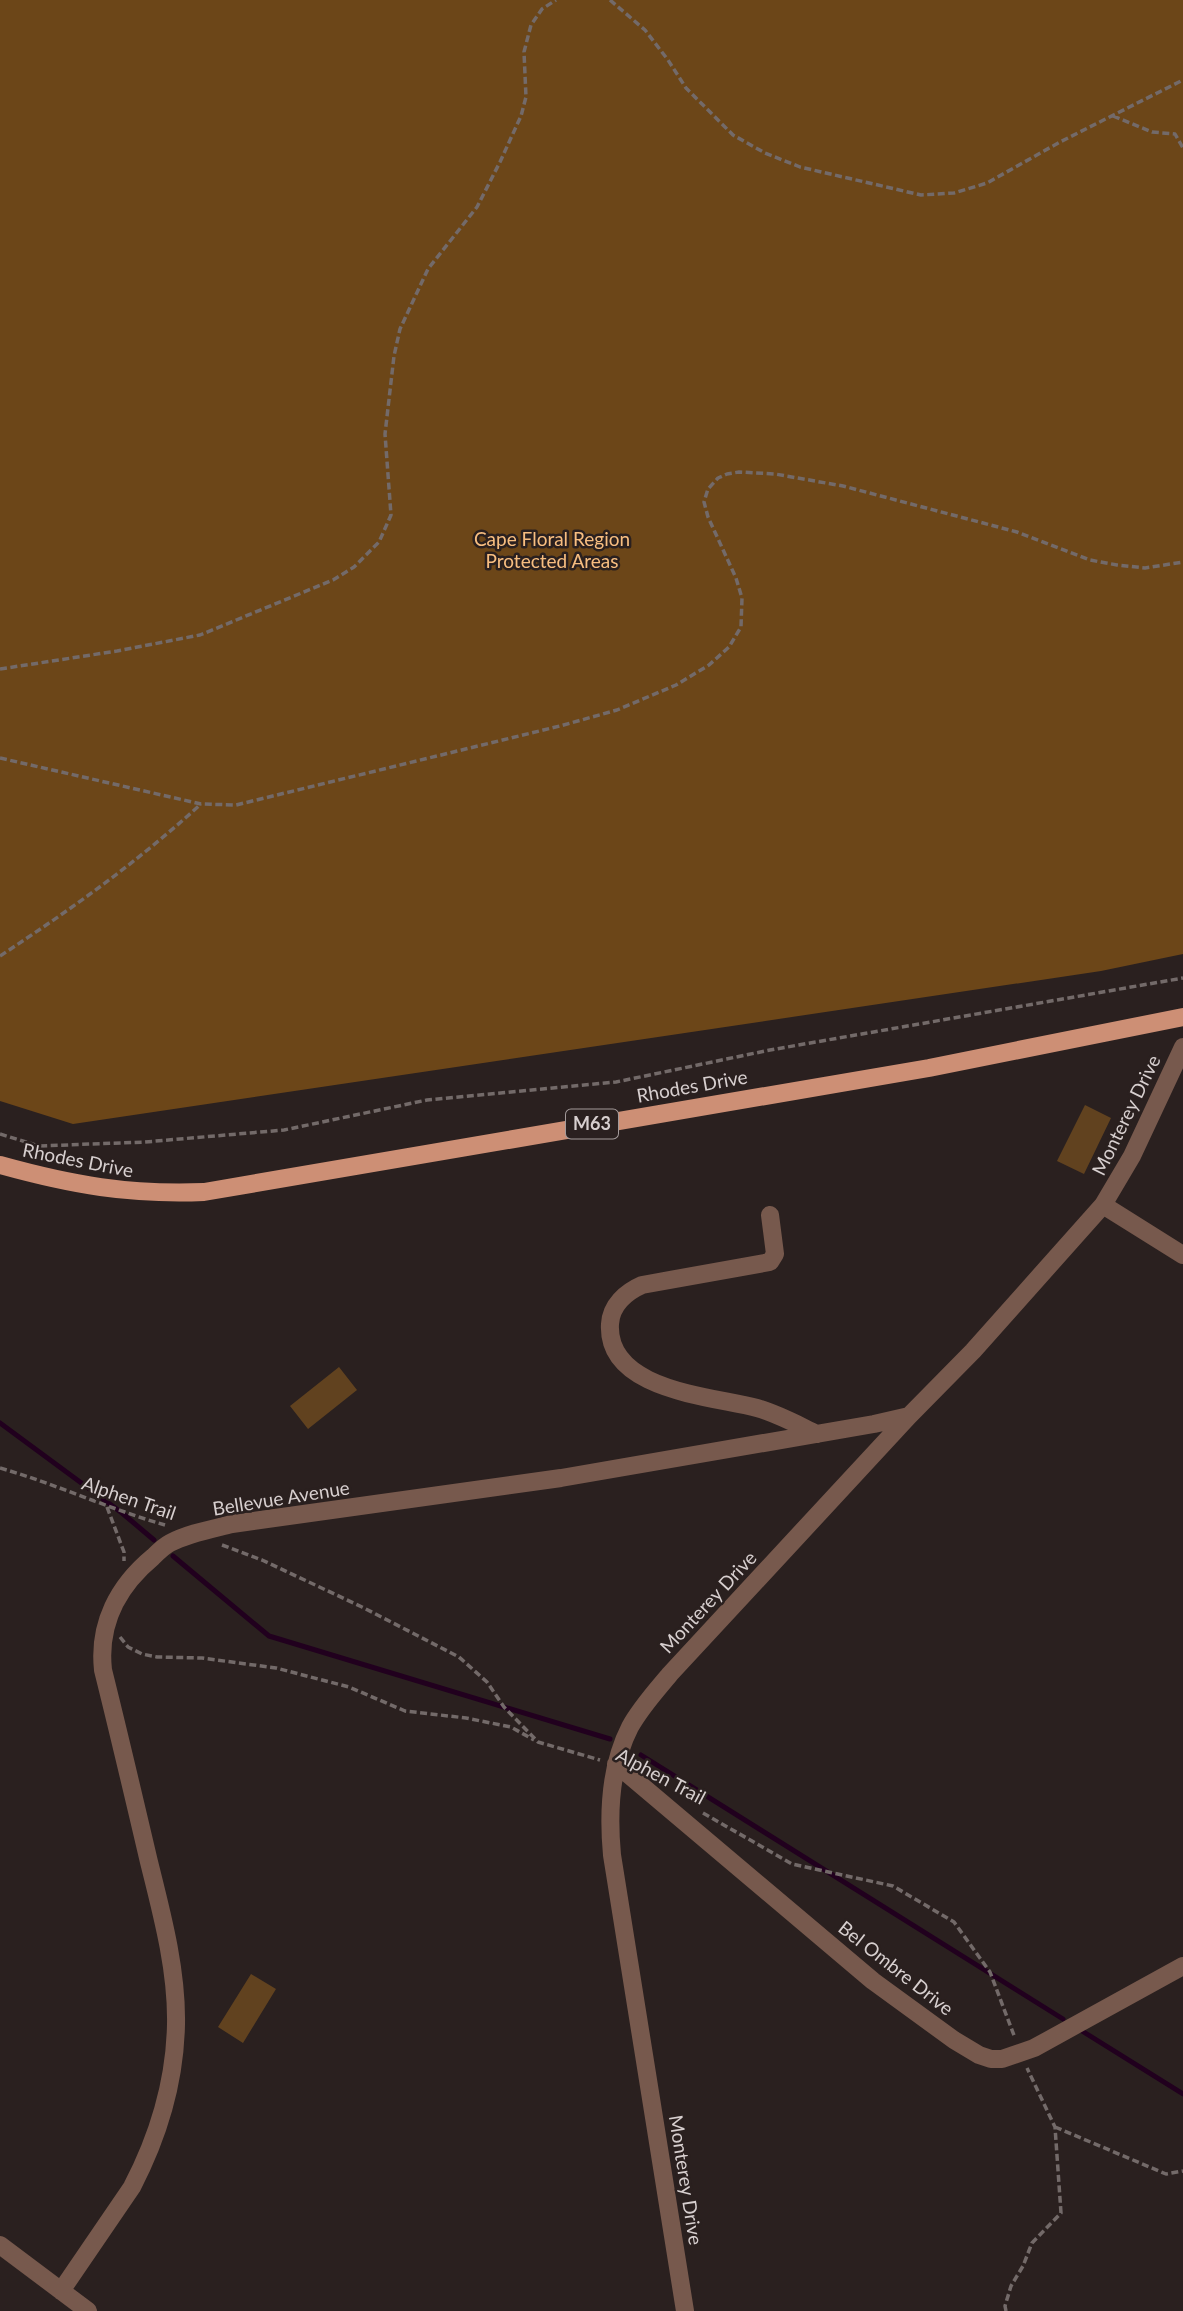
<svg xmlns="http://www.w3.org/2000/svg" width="1183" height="2311" viewBox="0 0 1183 2311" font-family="Lato,sans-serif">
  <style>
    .green { fill: #61421f }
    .forest { fill: #6c4618 }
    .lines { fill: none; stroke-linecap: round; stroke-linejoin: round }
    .stream { stroke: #21001e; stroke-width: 5 }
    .path { stroke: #736a69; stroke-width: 3.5; stroke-dasharray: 7 3.5; stroke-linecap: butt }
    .minor { stroke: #77594d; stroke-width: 18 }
    .major { stroke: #cd8f75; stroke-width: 18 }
    .labels { text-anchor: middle; stroke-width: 5; stroke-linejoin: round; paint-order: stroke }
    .shield { fill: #2a201f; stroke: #a39a9a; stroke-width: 2 }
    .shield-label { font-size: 18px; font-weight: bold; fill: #d7cfcf }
    .park-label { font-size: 19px; fill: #f8be80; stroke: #2a201f }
    .street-label { font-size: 19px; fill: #d7cfcf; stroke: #2a201f }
  </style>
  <rect width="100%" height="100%" fill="#2a201f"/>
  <path class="green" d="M1085,1105l26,13 -27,56 -27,-13z
    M339,1367l18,23 -49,39 -18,-23z
    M251,1974l25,15 -33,54 -25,-16z"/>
  <path class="forest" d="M0,0h1183v954l-82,17 -1028,153 -73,-23z"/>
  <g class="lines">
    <path class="stream" d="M0,1423l122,90 32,27
      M173,1556l96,80 341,103
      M641,1755l422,264
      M1082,2031l101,63"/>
    <path class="path" d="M610,0l35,30 23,30 18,28 47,47 32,18 35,14 121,28 33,-2 33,-10 73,-41 123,-62
      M1113,116l39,16 23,2 8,14
      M0,669l117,-18 83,-16 133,-55 21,-13 25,-25 12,-27 -6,-81 9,-78 6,-27 28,-60 49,-62 23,-45 21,-46 5,-19 -2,-45 7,-27 11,-16 14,-9
      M0,758l201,46 35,1 324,-79 57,-16 59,-25 33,-20 20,-18 12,-20 1,-29 -6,-20 -28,-61 -4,-15 4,-13 10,-11 9,-4 12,-2 36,2 68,12 174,46 73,28 27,5 28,3 38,-6
      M0,956c73,-48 136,-93 201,-152
      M0,1134l39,12 106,-4 139,-12 143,-30 189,-18 154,-32 413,-72
      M0,1468c56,16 109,41 165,57
      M107,1507l17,45v9
      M222,1545l40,15 100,47 97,50 28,25 17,25 34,35 62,18
      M120,1637l8,10 14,7 15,3 45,1 74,10 73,19 56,24 61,7 45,9 23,13
      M703,1813l89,51 101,22 61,36 36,50 25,66
      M1055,2127l111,47 17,-3
      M1006,2311l-1,-5 6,-20 12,-20 9,-23 29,-30 -6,-86 -28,-59"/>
    <path class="minor" d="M1103,1205l80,50
      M770,1215l5,39 -5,8 -128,23c-16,7 -31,20 -32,39 -4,67 102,72 147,84 21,6 41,17 60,26
      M616,1764l257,217 81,59 25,15 12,4h11l32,-11 149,-82
      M0,2245l88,66
      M61,2291l71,-104c26,-50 43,-107 44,-163 1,-54 -14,-110 -27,-162 -15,-64 -30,-128 -46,-192 -5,-46 15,-84 50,-113 5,-5 11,-11 17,-14 19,-10 42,-14 62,-19l329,-46 313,-54 35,-8
      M685,2311l-73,-456c-4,-43 -2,-89 18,-128 11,-20 26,-36 40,-53l239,-258 64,-65 130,-146 29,-49 51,-109"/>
    <path class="major" d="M0,1165c72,20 129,30 204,27l725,-124 254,-51"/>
  </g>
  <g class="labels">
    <rect class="shield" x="566" y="1109.5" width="52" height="29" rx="5"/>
    <g class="shield-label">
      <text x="592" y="1130">M63</text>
    </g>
    <g class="park-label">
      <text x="552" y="546">Cape Floral Region<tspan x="552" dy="22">Protected Areas</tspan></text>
    </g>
    <g class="street-label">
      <text transform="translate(692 1086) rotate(-10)" y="7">Rhodes Drive</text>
      <text transform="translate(1126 1115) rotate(-64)" y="7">Monterey Drive</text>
      <text transform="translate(78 1160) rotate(11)" y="7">Rhodes Drive</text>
      <text transform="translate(129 1498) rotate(19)" y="7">Alphen Trail</text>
      <text transform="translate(281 1498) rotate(-9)" y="7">Bellevue Avenue</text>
      <text transform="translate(708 1602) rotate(-47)" y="7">Monterey Drive</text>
      <text transform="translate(661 1776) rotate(28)" y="7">Alphen Trail</text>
      <text transform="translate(896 1968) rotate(38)" y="7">Bel Ombre Drive</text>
      <text transform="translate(686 2180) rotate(81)" y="7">Monterey Drive</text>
    </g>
  </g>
</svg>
